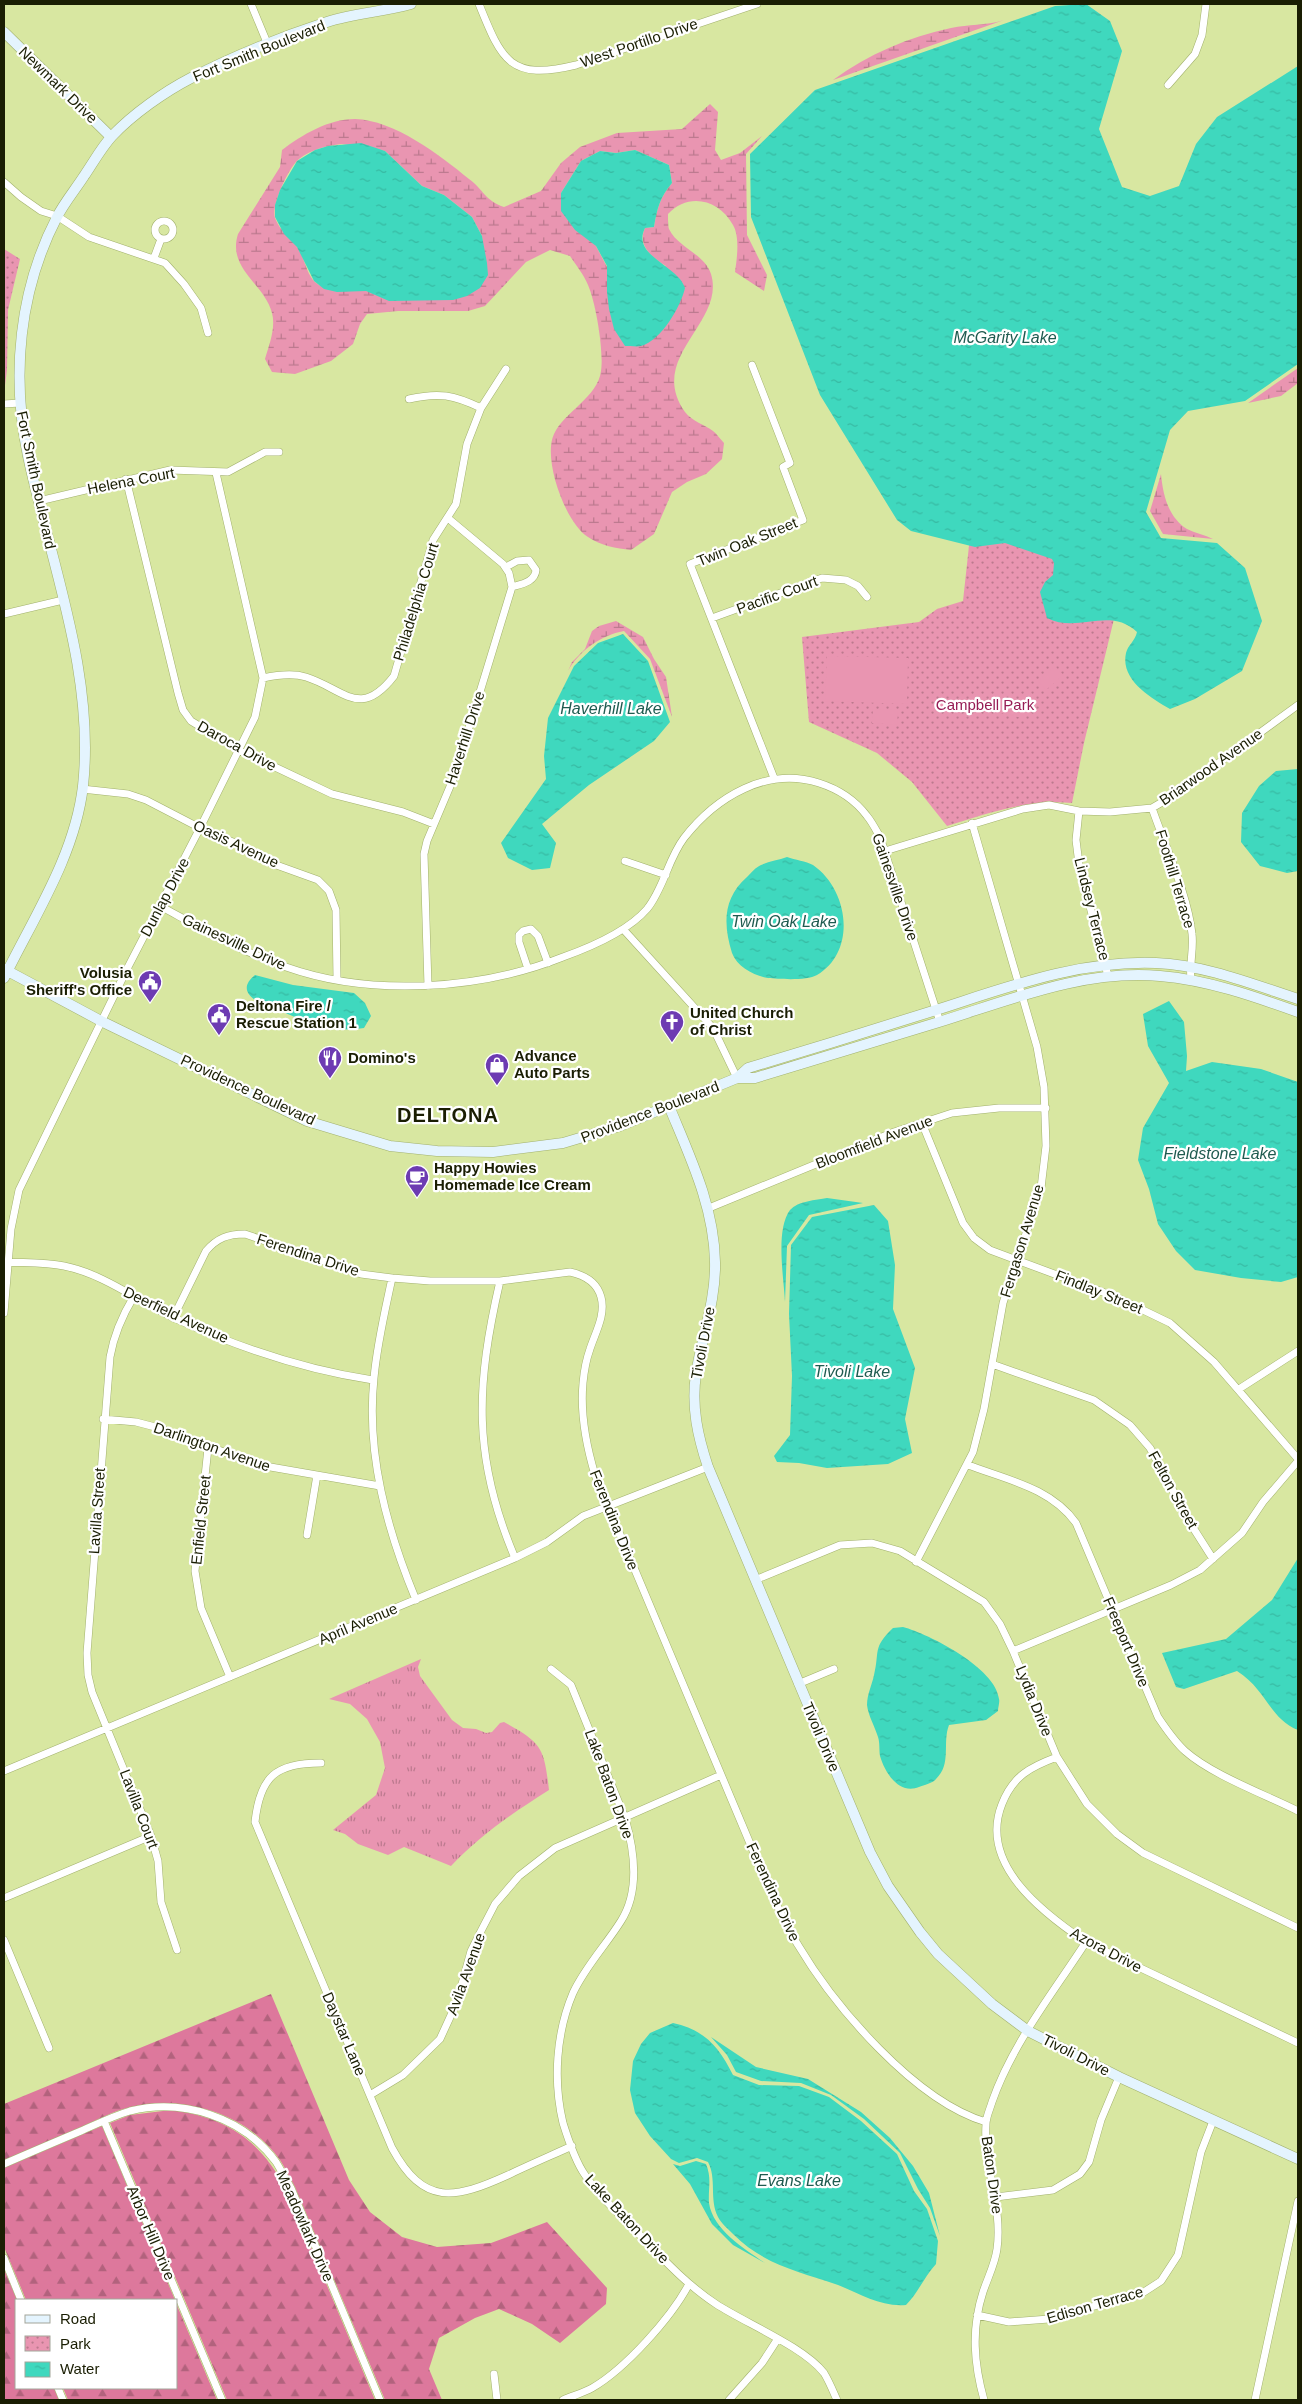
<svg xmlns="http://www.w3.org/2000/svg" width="1302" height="2404" viewBox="0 0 1302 2404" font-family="Arial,sans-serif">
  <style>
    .grass { fill: url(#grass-tufts) }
    .forest { fill: url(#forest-firs) }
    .wetland { fill: url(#wetland-marsh); fill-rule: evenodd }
    .park { fill: url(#park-dots) }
    .pitch { fill: #e995b1 }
    .water { fill: url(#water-ripples) }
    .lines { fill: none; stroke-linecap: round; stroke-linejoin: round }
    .street-casing { stroke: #a2b16d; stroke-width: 8 }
    .secondary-casing { stroke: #a2b16d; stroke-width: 11 }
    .street { stroke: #fff; stroke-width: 7 }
    .secondary { stroke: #e4f4fe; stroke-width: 10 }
    .labels { text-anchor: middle; stroke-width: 4.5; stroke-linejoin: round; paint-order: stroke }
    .street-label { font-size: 15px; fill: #1a1e03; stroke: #fff }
    .park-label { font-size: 15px; fill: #951c54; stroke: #fff }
    .poi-label { font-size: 15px; font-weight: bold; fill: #1a1e03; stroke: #fff; text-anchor: start }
    .water-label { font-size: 16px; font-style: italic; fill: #1f5b50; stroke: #fff }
    .district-label { font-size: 20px; font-weight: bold; letter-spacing: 1px; fill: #1a1e03; stroke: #fff }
  </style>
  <defs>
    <pattern id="grass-tufts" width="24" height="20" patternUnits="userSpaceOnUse" patternTransform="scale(1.25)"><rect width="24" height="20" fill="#e995b1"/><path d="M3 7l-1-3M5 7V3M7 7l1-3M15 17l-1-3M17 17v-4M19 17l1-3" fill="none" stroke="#bc798e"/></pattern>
    <pattern id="forest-firs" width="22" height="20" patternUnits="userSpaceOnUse" patternTransform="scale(1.25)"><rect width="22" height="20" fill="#dd789c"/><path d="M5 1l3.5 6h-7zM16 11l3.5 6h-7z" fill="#b2627d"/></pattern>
    <pattern id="wetland-marsh" width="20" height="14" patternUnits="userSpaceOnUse" patternTransform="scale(1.25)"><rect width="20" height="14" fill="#e995b1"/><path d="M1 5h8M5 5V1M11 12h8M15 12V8" fill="none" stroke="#bc798e"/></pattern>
    <pattern id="park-dots" width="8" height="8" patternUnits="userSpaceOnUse" patternTransform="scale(1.25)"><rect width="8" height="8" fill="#e995b1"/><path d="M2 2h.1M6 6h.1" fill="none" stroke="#bc798e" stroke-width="1.8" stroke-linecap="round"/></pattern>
    <pattern id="water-ripples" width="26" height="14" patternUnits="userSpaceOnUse" patternTransform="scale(1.25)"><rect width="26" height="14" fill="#3fd8be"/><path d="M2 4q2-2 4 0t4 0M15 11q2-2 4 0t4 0" fill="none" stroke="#37b9a2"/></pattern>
  </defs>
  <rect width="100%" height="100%" fill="#d8e7a1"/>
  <path class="grass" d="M421,1659l-3,8 2,9 32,44 11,8 13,1 10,4 6,-1 8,-9 4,-1c38,21 40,25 45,68 -39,25 -66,43 -98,76l-47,-19 -16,8 -30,-11 -13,-10 -12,-4 43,-35 9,-27 -5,-26 -13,-23 -17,-15 -21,-5z"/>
  <path class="forest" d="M271,1994l78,186 21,32 32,25 35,10 54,-4 56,-21 60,66 -1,16 -46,39 -28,-19 -33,-15 -24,9 -36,20 -10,31 13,31h-57l-90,-213c-5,-9 -10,-19 -15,-27 -33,-47 -95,-65 -149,-53 -18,4 -34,13 -50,20 -26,11 -51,22 -77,33v-56z
    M171,2110c58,8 88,30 116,80l88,210h-148l-117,-277 20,-8z
    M102,2126l73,174h-149l-22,-53v-79z
    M4,2269l13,31 -1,88h38l5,12h-55z
    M176,2303l41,97h-149l-5,-12h113z"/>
  <path class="wetland" d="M1004,20l-171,60c35,-26 76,-43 118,-52 18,-4 34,-2 53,-8z
    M710,104l8,8 -3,38 6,10 19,-7 22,-17 -16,18 1,81 20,40 -3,16 -29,-19c2,-14 5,-35 -2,-47 -14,-26 -45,-33 -65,-11 0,4 0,12 1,15 9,19 35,24 42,45 15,49 -65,83 -26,138 7,9 20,13 28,19 4,3 7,8 11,12l-2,16 -16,15 -19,8 -15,10 -18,42 -23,16c-15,-2 -30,-4 -43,-13 -22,-13 -46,-78 -34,-103 10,-22 44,-37 47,-63 3,-19 -5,-68 -13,-86 -4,-10 -12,-20 -18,-29l-20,-6 -24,12 -41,44 -17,5h-70l-31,3 -7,10 -7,20 -22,17 -36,13 -23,-2 -7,-13c4,-14 11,-31 7,-46 -8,-30 -45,-44 -34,-79l42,-67 2,-17c20,-15 46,-31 73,-31 39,1 85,36 114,60 15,11 15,21 35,28l37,-16 20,-28 19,-16 37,-14 65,-4zM342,144l43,7 37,35 22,9 28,22 10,19 1,13 -57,51c-21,-1 -40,-5 -60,-9 -18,-2 -36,4 -51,-9 -8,-7 -11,-25 -17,-34 -8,-11 -18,-17 -23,-30 -4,-13 14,-51 24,-59 13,-10 27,-13 43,-15zM635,150l34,15 3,18c-12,14 -15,26 -18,44l-9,1c-8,17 7,30 21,38l-59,26v-25l-11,-21 -35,-53 20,-32 19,-10 16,2z
    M1298,368v15l-17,13 -33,7z
    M1161,474c2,21 7,43 26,55 8,4 18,6 26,10l-50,-5 -13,-23z
    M616,621l27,16 11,22 12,18 6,40 -22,-58 -26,-28c-23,4 -45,20 -56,40l4,-9 13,-13 7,-18 7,-5z"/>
  <path class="park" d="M4,249l16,10 -12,51 -1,60 -3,23z
    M973,509l155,52 -44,182 -12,60c-43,-4 -84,10 -125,23l-35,-44 -35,-29 -68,-31 -7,-85 117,-15 18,-13 26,-8z"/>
  <path class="pitch" d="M827,656l81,2 -1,46 -82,-3z
    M1055,666l8,9 -17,15 -8,-9z
    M1000,700l26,6 -3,12 -26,-6z
    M873,709l25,1 -1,15 -25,-2z"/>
  <path class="water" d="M1086,4l24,17 12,30 -23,78 23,58 28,9 29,-10 17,-42 21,-27 81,-51v298l-53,37 -57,10 -18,19 -24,82 15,26 56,5 28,25 17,53 -20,50 -47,28 -25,10c-19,-11 -50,-29 -44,-56 2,-8 9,-12 11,-21 -28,-26 -59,2 -90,-14l-7,-26 5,-10 8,-7 1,-12 -2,-4 -47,-16 -30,4 -64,-16 -14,-11 -77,-125 -69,-178 -1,-63 65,-64 240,-84z
    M361,143l24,8 37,35 22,9 28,22 10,19 5,27 1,12 -8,13 -13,8 -14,4 -64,1 -23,-10 -29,1 -13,-3 -10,-8 -17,-34 -13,-13 -9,-17v-12l5,-15 17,-29 18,-11 13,-4z
    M635,150l34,15 3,18c-12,14 -15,26 -18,44l-9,1c-14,28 33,37 40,60 -4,18 -24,53 -44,58 -4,1 -11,0 -16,0l-11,-17 -5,-20 -2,-17v-26l-11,-20 -21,-16 -14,-19v-18l20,-32 19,-10 16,2z
    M623,634l25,27 22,61 -16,19 -65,44 -47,39 14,19 -6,25 -18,2 -24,-12 -7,-15 45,-64 -2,-23 4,-38 26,-52 24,-23z
    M1298,769v102l-11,2 -27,-7 -19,-24 1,-29 17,-27 17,-15z
    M787,857c8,3 19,4 26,8 36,25 44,86 4,110 -10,6 -38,4 -49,3 -13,-2 -31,-11 -36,-25 -9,-29 -9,-55 15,-76 4,-4 9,-10 14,-12 8,-4 18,-5 26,-8z
    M255,975l38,10 61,8 11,10 6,13 -7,12c-38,7 -75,-14 -109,-28 -11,-8 -11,-16 0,-25z
    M1169,1001l15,21 3,34 -1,15 26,-9 49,7 37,13v195l-17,5 -40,-4 -46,-8 -19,-19 -18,-27 -9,-35 -11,-29 5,-32 26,-45 -21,-37 -5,-32z
    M827,1198l36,5 -54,12 -22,31 -2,56c-1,-23 -10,-72 5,-92 8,-9 26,-10 37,-12z
    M874,1205l14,16 7,44 -2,44 22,59 -10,51 7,34 -24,11 -61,4 -28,-5 -22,-1 -3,-6 16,-21 2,-59 -3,-62 2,-69 21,-28z
    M1298,1558v172c-29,-12 -32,-41 -61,-59l-53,18 -8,-2 -14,-34 64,-14 46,-39z
    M903,1627c26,7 93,41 96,72 1,3 -1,8 -1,12l-12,9 -37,5c-7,18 3,39 -13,54 -3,4 -12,6 -17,8 -20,8 -34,-14 -39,-31 -1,-6 0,-13 -2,-19 -3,-10 -10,-22 -11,-32 0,-11 5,-20 7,-30 6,-24 -2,-27 19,-47z
    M673,2023c32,7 46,24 60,52l26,10 40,1 30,11 32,24 36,33 17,37 13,18 11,32 -2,23c-12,13 -18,29 -30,41 -26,2 -45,-11 -68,-20 -40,-14 -74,-20 -105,-51 -5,-5 -12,-11 -15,-17 -9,-18 -1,-38 -10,-55l-11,-4 -18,5 -8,-4 -21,-23 -15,-23 -5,-23 3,-29 8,-17 9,-11z
    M711,2037l45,30 52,12 53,33 29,26 23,28 16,27 11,43 -10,-28 -12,-19 -18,-36 -36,-34 -33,-24 -30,-12 -40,-2 -25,-9 -9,-17z
    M696,2161l10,3c6,14 2,25 3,39 4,27 36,46 56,60l-32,-18 -21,-21 -22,-40 -17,-20 7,2z"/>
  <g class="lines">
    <g class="street-casing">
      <path id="street" d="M251,4l17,41
        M479,4c23,57 31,77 97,61l181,-61
        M1168,85l27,-31 7,-19 4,-31
        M4,182l17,15 20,14 16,5 32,21 76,26 19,21 17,24 7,25
        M155 230a9 9 0 1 1 18 0a9 9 0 1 1-18 0Z
        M154,258l7,-19
        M752,365l38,98 -7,4 20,53 -113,44 84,214
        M409,399c30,-7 45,-4 72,9
        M4,404l16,-1
        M126,479l52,214 5,17 8,11 48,29 93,44 71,18 31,12
        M39,501l131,-31 58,2 37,-20h14
        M506,567l11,-6 12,-1 7,10c-1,12 -14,14 -24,17
        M4,614l59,-14
        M712,618l110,-40 24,2 12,6 9,11
        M263,678c14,-3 30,-5 43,-1 38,12 54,43 88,-1l39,-136 23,-36 11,-60 14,-36 25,-39
        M82,789l46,5 18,6 54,28 35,15 33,19 50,18 11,11 7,19 1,69
        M1152,808c13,38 36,87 40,126 2,15 -3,31 -1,46
        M1079,811l-3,29 3,24 29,112
        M885,851l138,-42 26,-4 30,6 31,1 42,-4 24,-14 122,-89
        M625,861l41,14
        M160,906c41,22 82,46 126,61 85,30 194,23 277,-10 28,-10 64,-25 84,-48 17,-21 21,-50 37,-71 32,-41 83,-72 135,-55 19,6 36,17 48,33 5,6 9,14 13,21l60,185
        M623,929l90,99 24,50
        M528,969l-9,-27v-7l4,-4 8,-2 7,7 10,27
        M428,986l-4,-132 3,-13 27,-64 58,-190 -3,-14 -6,-9 -54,-45
        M922,1123l41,100 11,15 16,12 126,47 54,26 44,39 84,97
        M709,1208l185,-76 58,-19 47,-5h47
        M7,1262c19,1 38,0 57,4 40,8 74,35 110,52 63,29 131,52 199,62
        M392,1278c-7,33 -15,66 -18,100 -8,76 13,152 42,222
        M500,1281c-24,104 -28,176 15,277
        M134,1296c-12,20 -20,38 -24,61l-23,296 1,22 4,17 59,144 7,25 3,41 16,48
        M4,1313l7,-84 8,-39 108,-221 73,-141 55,-111 8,-39 -47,-205
        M173,1318l33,-67c11,-13 22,-17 39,-17l116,40 31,4 38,3h70l70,-9c14,3 27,10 31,25 5,18 -6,36 -11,52 -4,11 -6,23 -7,34 -3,32 3,62 12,92l175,416c9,18 17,37 28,54 37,62 117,156 188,177
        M992,1364l102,36 36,25 20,23 42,78 21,33
        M1239,1389l59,-38
        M103,1419l33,3 23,6 100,37 121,21
        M208,1448l-13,123 6,37 29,69
        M968,1465c40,15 83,23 108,58l82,194c8,12 16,24 27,34 27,24 79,43 113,60
        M307,1535l10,-60
        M916,1562l57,-110 11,-43 19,-106 38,-115 5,-42 -2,-59 -7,-40 -65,-224
        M755,1580l85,-35 32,-2 28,8 84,51 16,22 13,27 44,106 30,47 30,30 26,19 155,75
        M1013,1651l158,-66 29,-15 42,-37 21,-31 35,-41
        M551,1669l20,16 54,133c9,31 15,73 -4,103 -15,24 -36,46 -48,72 -17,40 -20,88 -10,130 5,16 12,38 22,52 15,22 35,40 53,58 25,26 49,52 78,71 29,19 88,43 108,69 5,8 9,18 13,27
        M798,1684l36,-15
        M1057,1757c-27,10 -44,19 -55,47 -24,60 41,109 84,138l212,101
        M321,1763c-45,0 -61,13 -66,59l137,326c32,59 63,51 116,27 21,-10 42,-19 64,-29
        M4,1771l511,-213 32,-16 36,-26 125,-49
        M4,1898l147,-62
        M4,1940l45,108
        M370,2095l33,-20 37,-36 17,-37 14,-51 10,-20 14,-27 24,-28 36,-28 166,-73
        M104,2121l118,279
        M4,2164c25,-11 51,-22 77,-33 16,-7 32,-15 49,-20 53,-13 113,6 146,51 5,8 10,18 15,26l89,212
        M996,2197l57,-7 27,-16 9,-12 12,-42 18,-43
        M4,2258l17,42
        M977,2315l32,7 40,-3 95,-27 17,-11 17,-26 23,-103 12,-31
        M494,2374l3,26
        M58,2388l5,12
        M563,2400c9,-4 20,-7 29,-12 33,-19 79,-70 97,-104
        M729,2400l33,-37 15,-23
        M984,2400c-10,-36 -13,-71 -1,-108 5,-15 12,-28 14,-43 6,-43 -14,-83 -11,-125 0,-7 4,-15 6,-22 20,-58 61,-109 94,-160
        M1255,2400l43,-199"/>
    </g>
    <g class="secondary-casing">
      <path id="secondary" d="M4,32l107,105
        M4,969l97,52 206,100 83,25 47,5 56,1 70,-9 57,-17 117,-48 11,-10c63,-19 125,-38 188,-58 72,-23 143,-50 220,-47 49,2 96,21 142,36
        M4,978c30,-61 71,-123 79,-192 12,-112 -32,-222 -55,-330 -17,-80 -9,-166 29,-239 7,-14 18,-27 27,-41 9,-13 17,-28 28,-40 21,-22 52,-44 79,-58 43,-22 90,-41 136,-56 27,-9 56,-10 84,-18
        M737,1078h18c61,-19 123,-37 184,-56 71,-22 145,-53 221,-46 48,4 93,20 138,36
        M669,1106c21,51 45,100 46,156 1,38 -13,75 -19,112 -5,33 2,63 12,93l162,385 18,34 32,46 18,22 54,50 36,27 91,46 179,82"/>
    </g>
    <use href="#street" class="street"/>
    <use href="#secondary" class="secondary"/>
  </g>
  <defs>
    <g id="civic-pin" transform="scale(1.25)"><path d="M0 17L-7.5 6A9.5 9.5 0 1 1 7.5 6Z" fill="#6d3bb2" stroke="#fff"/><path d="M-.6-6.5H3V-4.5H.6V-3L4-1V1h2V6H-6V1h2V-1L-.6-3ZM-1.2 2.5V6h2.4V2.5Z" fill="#fff"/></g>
    <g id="church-pin" transform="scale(1.25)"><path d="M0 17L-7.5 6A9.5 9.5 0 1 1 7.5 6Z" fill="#6d3bb2" stroke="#fff"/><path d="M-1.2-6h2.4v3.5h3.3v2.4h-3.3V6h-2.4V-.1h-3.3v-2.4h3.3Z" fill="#fff"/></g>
    <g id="restaurant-pin" transform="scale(1.25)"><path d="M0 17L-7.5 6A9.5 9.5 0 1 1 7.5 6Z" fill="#6d3bb2" stroke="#fff"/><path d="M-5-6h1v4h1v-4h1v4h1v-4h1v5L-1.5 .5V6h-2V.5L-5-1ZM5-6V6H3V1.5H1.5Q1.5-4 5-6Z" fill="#fff"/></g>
    <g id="shop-pin" transform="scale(1.25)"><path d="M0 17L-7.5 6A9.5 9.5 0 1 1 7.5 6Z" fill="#6d3bb2" stroke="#fff"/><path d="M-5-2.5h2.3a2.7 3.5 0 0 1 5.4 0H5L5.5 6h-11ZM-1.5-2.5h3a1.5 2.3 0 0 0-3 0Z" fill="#fff"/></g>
    <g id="cafe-pin" transform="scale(1.25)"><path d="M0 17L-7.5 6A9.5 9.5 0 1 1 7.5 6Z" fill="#6d3bb2" stroke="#fff"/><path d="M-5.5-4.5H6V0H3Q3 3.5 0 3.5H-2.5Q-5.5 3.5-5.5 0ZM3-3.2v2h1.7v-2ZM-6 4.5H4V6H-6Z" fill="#fff"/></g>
  </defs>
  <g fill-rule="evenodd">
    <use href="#civic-pin" x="150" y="982"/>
    <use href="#civic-pin" x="219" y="1015"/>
    <use href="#church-pin" x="672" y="1022"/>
    <use href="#restaurant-pin" x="330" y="1058"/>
    <use href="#shop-pin" x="497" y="1065"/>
    <use href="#cafe-pin" x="417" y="1177"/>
  </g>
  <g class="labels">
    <g class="street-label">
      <text transform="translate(639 43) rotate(-19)" y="5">West Portillo Drive</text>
      <text transform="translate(259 51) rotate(-22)" y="5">Fort Smith Boulevard</text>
      <text transform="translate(58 85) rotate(44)" y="5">Newmark Drive</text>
      <text transform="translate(36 480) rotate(78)" y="5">Fort Smith Boulevard</text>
      <text transform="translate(131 481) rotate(-11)" y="5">Helena Court</text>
      <text transform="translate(747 542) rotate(-22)" y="5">Twin Oak Street</text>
      <text transform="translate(777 595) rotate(-20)" y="5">Pacific Court</text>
      <text transform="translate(416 602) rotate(-73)" y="5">Philadelphia Court</text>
      <text transform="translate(465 738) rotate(-72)" y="5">Haverhill Drive</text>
      <text transform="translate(237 746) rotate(29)" y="5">Daroca Drive</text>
      <text transform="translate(1211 767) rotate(-35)" y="5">Briarwood Avenue</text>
      <text transform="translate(236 844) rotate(25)" y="5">Oasis Avenue</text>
      <text transform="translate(1175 879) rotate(73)" y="5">Foothill Terrace</text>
      <text transform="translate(895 887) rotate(71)" y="5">Gainesville Drive</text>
      <text transform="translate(165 897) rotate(-62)" y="5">Dunlap Drive</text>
      <text transform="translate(1092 909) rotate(76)" y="5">Lindsey Terrace</text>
      <text transform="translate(234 942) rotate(25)" y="5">Gainesville Drive</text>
      <text transform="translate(248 1090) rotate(25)" y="5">Providence Boulevard</text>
      <text transform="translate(650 1112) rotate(-21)" y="5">Providence Boulevard</text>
      <text transform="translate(874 1142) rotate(-21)" y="5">Bloomfield Avenue</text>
      <text transform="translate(1022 1241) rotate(-73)" y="5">Fergason Avenue</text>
      <text transform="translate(308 1255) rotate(18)" y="5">Ferendina Drive</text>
      <text transform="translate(1099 1292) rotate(22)" y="5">Findlay Street</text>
      <text transform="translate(176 1315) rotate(25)" y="5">Deerfield Avenue</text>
      <text transform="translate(703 1343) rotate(-79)" y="5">Tivoli Drive</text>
      <text transform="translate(212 1447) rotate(19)" y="5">Darlington Avenue</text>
      <text transform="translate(1173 1490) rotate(61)" y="5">Felton Street</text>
      <text transform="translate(97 1511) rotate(-86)" y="5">Lavilla Street</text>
      <text transform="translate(201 1520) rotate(-84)" y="5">Enfield Street</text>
      <text transform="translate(614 1520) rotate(68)" y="5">Ferendina Drive</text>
      <text transform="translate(358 1624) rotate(-23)" y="5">April Avenue</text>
      <text transform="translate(1126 1642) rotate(67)" y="5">Freeport Drive</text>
      <text transform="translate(1034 1701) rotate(68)" y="5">Lydia Drive</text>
      <text transform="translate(821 1737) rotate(67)" y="5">Tivoli Drive</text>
      <text transform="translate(609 1784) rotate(70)" y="5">Lake Baton Drive</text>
      <text transform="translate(139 1809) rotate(69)" y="5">Lavilla Court</text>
      <text transform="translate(773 1892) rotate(65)" y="5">Ferendina Drive</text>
      <text transform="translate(1106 1950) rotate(28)" y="5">Azora Drive</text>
      <text transform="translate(466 1974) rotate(-70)" y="5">Avila Avenue</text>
      <text transform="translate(344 2034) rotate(67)" y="5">Daystar Lane</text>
      <text transform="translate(1076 2055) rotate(27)" y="5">Tivoli Drive</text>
      <text transform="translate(992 2175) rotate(82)" y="5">Baton Drive</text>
      <text transform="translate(627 2219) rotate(47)" y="5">Lake Baton Drive</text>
      <text transform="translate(305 2226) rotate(66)" y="5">Meadowlark Drive</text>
      <text transform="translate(151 2233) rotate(67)" y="5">Arbor Hill Drive</text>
      <text transform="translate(1095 2305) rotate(-16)" y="5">Edison Terrace</text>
    </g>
    <g class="park-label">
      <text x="985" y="710">Campbell Park</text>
    </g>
    <g class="poi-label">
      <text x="132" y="978" text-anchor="end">Volusia<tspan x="132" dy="17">Sheriff's Office</tspan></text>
      <text x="236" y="1011">Deltona Fire /<tspan x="236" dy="17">Rescue Station 1</tspan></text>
      <text x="690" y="1018">United Church<tspan x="690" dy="17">of Christ</tspan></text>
      <text x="514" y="1061">Advance<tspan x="514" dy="17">Auto Parts</tspan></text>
      <text x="348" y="1063">Domino's</text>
      <text x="434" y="1173">Happy Howies<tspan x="434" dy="17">Homemade Ice Cream</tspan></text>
    </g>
    <g class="water-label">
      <text x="1005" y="343">McGarity Lake</text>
      <text x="611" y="714">Haverhill Lake</text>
      <text x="784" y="927">Twin Oak Lake</text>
      <text x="1220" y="1159">Fieldstone Lake</text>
      <text x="852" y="1377">Tivoli Lake</text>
      <text x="799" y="2186">Evans Lake</text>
    </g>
    <g class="district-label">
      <text x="448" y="1122">DELTONA</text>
    </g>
  </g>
  <rect width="1302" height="2404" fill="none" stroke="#1a1e03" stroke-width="10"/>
  <rect x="15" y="2299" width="162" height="90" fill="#ffffff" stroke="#a3a59a"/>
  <rect x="25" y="2315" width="25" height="8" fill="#e4f4fe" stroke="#a3a59a"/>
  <text x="60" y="2324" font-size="15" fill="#1a1e03">Road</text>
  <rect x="25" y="2336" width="25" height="15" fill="url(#park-dots)" stroke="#a3a59a"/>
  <text x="60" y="2349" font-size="15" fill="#1a1e03">Park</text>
  <rect x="25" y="2362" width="25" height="15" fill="url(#water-ripples)" stroke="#a3a59a"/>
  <text x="60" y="2374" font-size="15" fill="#1a1e03">Water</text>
</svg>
